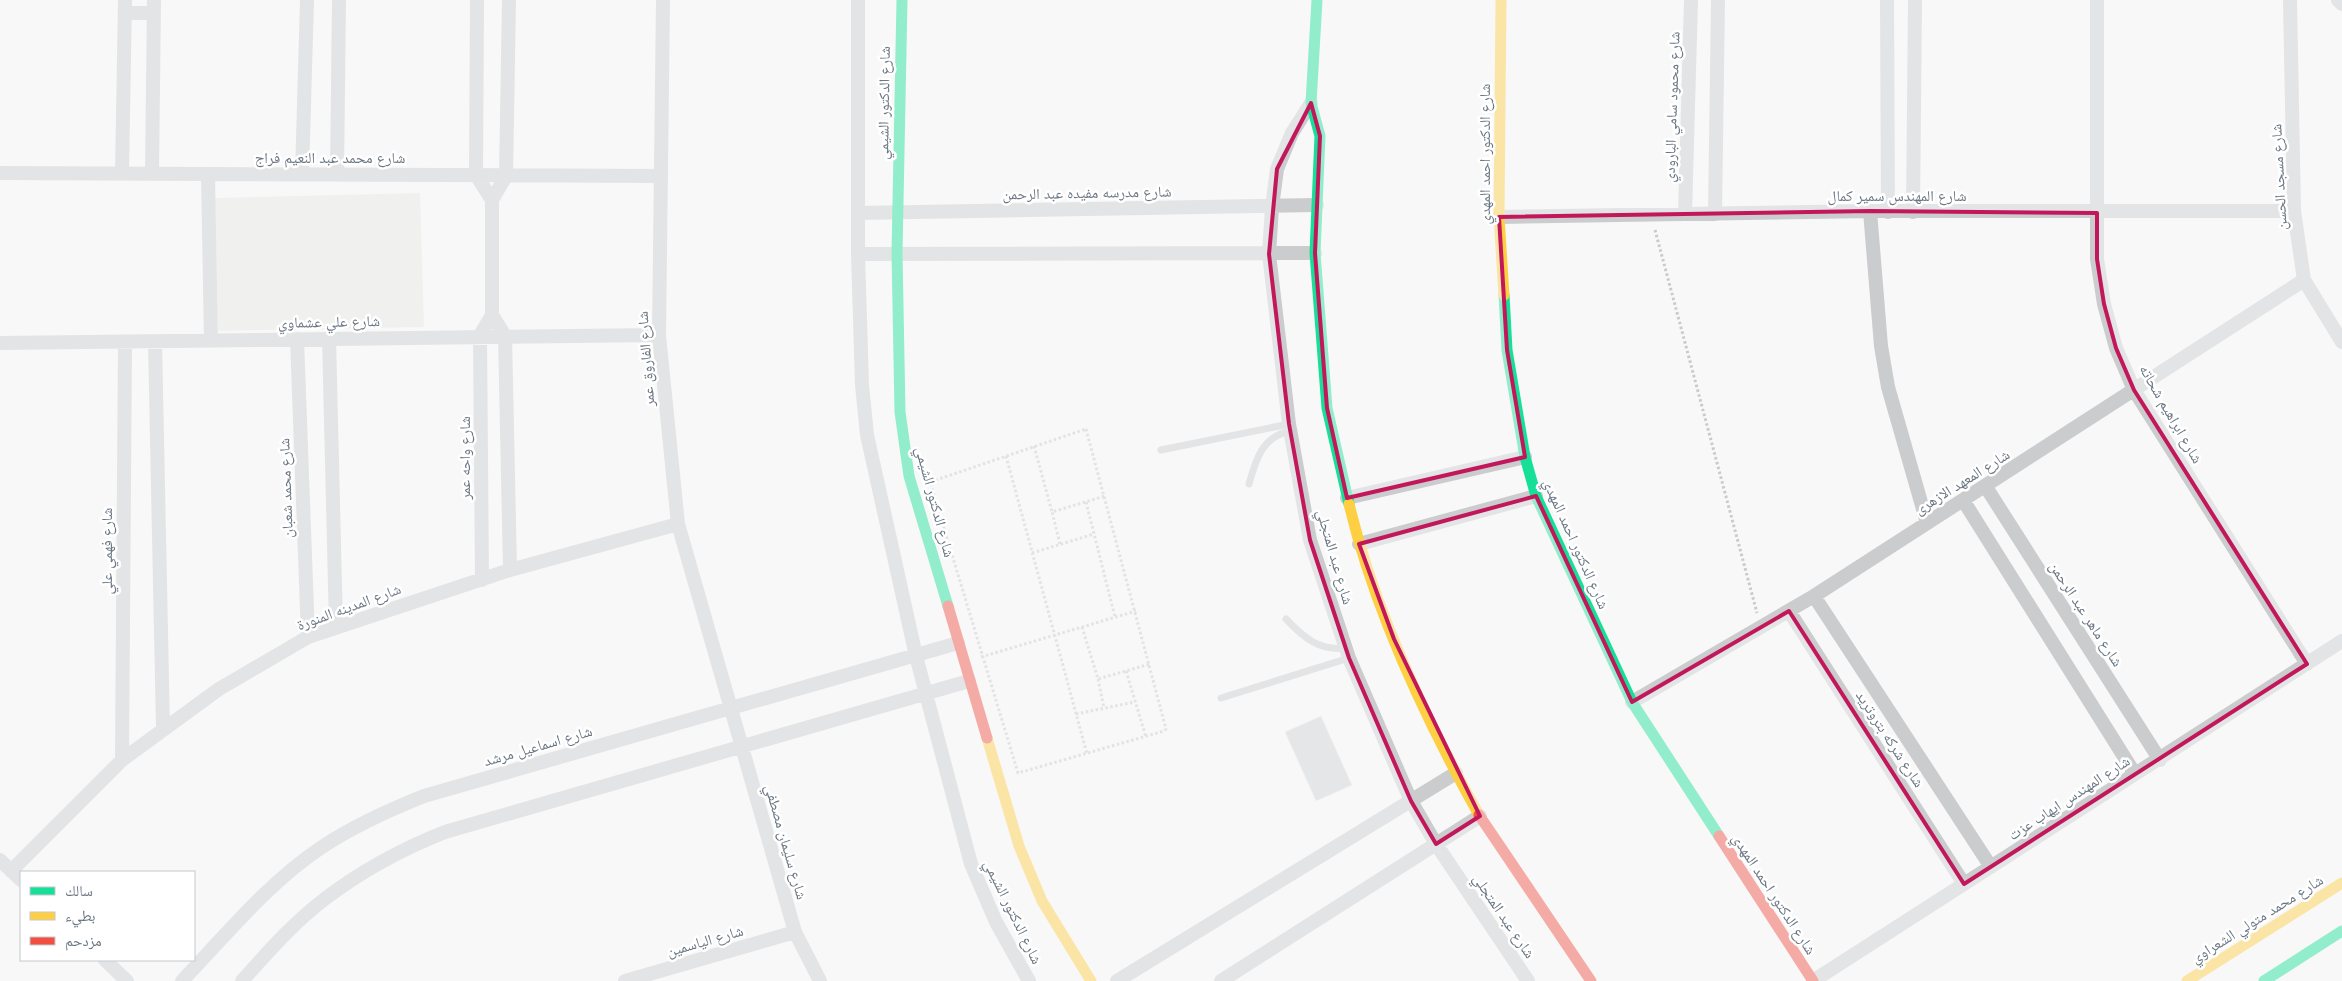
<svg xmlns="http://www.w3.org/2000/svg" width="2342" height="981" viewBox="0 0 2342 981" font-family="Helvetica,'Noto Naskh Arabic',sans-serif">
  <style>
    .green { fill: #e6e9e5 }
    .building { fill: #cfd0d2; stroke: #e8e8e7 }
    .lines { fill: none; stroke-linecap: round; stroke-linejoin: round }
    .path { stroke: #c9cacb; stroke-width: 3; stroke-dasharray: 2.5 2.5; stroke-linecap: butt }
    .lane { stroke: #cbccce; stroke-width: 7 }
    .street { stroke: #cbccce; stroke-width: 14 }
    .fast { stroke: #16e098; stroke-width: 11 }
    .slow { stroke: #ffcf43; stroke-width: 11 }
    .jam { stroke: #f24e42; stroke-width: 11 }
    .marked { fill: none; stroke: #c2185b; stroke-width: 4; stroke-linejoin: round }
    .labels { text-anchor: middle; stroke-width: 5; stroke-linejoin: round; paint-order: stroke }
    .street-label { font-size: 15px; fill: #6b7784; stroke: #fff }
  </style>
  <rect width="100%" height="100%" fill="#f8f8f8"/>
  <path class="green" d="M420,193l4,134 -206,4 -3,-133z"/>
  <path class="building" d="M1321,716l31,69 -36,16 -31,-69z"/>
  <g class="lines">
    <path class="path" d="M1655,230l102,383
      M1086,429l80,300 -2,2 -146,42 -88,-291z
      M1034,446l18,66
      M1006,456l81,298
      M1086,502l29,115
      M1060,544l-8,-32 53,-16
      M1032,553l62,-19
      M1082,627l16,52 52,-15
      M981,657l155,-46
      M1126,671l20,66
      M1098,679l6,29
      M1076,714l59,-12"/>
    <path class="lane" d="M1161,450l128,-26
      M1249,484c7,-25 13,-47 41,-53
      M1286,619c18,19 33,32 60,29
      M1221,698l128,-40"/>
    <path class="street" d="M477,0l-1,175 16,25
      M663,0l-4,335 19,189 117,408 25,49
      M858,0v254l4,131 5,50 49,221 55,208 25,58 33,59
      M1887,0l1,212
      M2097,0v259l7,45 12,44 18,42 173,274
      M2290,0l4,211 10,69 38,62
      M2338,0l4,4
      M125,13h29
      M1311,103l-19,30 -15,36 -5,38 -3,47 20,170 21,116 39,118 62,143 25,43 92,137
      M0,173l659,3
      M122,173l3,-173
      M152,173l2,-173
      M208,174l3,167
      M302,174l5,-174
      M337,175l2,-175
      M1870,211l11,135 7,41 39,136
      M1913,212l2,-212
      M858,213l459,-8
      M1685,214l6,-214
      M1715,214l3,-214
      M1499,217l371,-6h424
      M858,254l457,-1
      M492,315l13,21 5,234
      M329,338l7,289
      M297,339l11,298
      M155,342l8,386
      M0,343l659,-8
      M1986,487l174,273
      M1347,498l178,-41
      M1963,500l172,274
      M1359,544l177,-48
      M482,580l-2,-245 12,-20v-115l14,-24 3,-176
      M1814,596l177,271
      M1789,611l175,273
      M1632,702l182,-106 490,-316
      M122,760l3,-418
      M0,860l21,20
      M11,871l111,-111 97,-71 89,-52 202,-67 168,-46
      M105,960l22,21
      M182,981c44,-46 87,-99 140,-134 33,-22 67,-37 102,-51l534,-153
      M242,981c26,-29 52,-59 84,-83 37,-28 76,-49 119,-66l524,-151
      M625,981l170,-49
      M1117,981l339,-208
      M1221,981l259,-165
      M1813,981l529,-340"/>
    <path class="fast" d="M902,0l-5,253 3,159 9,64 39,130
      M1317,0l-6,103 9,33 -5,117 12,155 22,96
      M1504,295l3,55 18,107 11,39 96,206 87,134
      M2264,981l78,-50"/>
    <path class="slow" d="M1501,0l-2,217 5,78
      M1349,504c25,105 77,216 130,311
      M987,738l32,108 23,55 49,80
      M2187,981l155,-98"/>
    <path class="jam" d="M948,606l39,132
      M1479,815l112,166
      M1719,836l94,145"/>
  </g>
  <path d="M0 0H2342V981H0ZM1311,103l9,33 -5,117 12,155 20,90 178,-41 -18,-107 -8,-133 371,-6 227,2v46l7,45 12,44 18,42 173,274 -343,220 -175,-273 -157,91 -96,-206 -177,48 35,95 86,177 -44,28 -25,-43 -62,-143 -39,-118 -21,-116 -20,-170 8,-85z" fill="#f8f8f8" fill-opacity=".55" fill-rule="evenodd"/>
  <path class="marked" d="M1311,103l9,33 -5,117 12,155 20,90 178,-41 -18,-107 -8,-133 371,-6 227,2v46l7,45 12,44 18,42 173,274 -343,220 -175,-273 -157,91 -96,-206 -177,48 35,95 86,177 -44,28 -25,-43 -62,-143 -39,-118 -21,-116 -20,-170 8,-85z"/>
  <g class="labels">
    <g class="street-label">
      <text transform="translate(884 103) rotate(-89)" y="5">شارع الدكتور الشيمي</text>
      <text transform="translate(1672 107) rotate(-88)" y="5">شارع محمود سامي البارودي</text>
      <text transform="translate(1485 154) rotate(-90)" y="5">شارع الدكتور احمد المهدي</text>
      <text x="330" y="163">شارع محمد عبد النعيم فراج</text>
      <text transform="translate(2279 177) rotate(-93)" y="5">شارع مسجد الحسن</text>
      <text transform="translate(1087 193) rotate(-1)" y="5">شارع مدرسه مفيده عبد الرحمن</text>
      <text x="1897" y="201">شارع المهندس سمير كمال</text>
      <text transform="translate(329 322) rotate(-1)" y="5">شارع علي عشماوي</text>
      <text transform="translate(646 359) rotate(-94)" y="5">شارع الفاروق عمر</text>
      <text transform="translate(2171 414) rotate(60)" y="5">شارع ابراهيم شحاته</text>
      <text transform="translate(465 458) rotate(-90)" y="5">شارع واحه عمر</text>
      <text transform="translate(1962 482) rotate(-32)" y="5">شارع المعهد الازهرى</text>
      <text transform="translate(286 488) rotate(-92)" y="5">شارع محمد شعبان</text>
      <text transform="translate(935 502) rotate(75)" y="5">شارع الدكتور الشيمي</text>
      <text transform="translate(1576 544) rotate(66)" y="5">شارع الدكتور احمد المهدي</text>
      <text transform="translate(107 551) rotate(-90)" y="5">شارع فهمي علي</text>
      <text transform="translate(1335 557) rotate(74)" y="5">شارع عبد المتجلي</text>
      <text transform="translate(349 607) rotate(-20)" y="5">شارع المدينه المنورة</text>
      <text transform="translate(2086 614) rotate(57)" y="5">شارع ماهر عبد الرحمن</text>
      <text transform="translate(1890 739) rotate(57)" y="5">شارع شركه بتروتريد</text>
      <text transform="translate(538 746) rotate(-16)" y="5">شارع اسماعيل مرشد</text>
      <text transform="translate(2069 798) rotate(-33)" y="5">شارع المهندس ايهاب عزت</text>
      <text transform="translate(786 842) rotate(74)" y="5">شارع سليمان مصطفي</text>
      <text transform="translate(1774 894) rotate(57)" y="5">شارع الدكتور احمد المهدي</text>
      <text transform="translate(1013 912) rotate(64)" y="5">شارع الدكتور الشيمي</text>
      <text transform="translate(1504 916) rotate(56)" y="5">شارع عبد المتجلي</text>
      <text transform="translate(2257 919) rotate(-32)" y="5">شارع محمد متولي الشعراوي</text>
      <text transform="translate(705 941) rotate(-16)" y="5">شارع الياسمين</text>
    </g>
  </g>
  <rect x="20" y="871" width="175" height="90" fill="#ffffff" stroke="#c4c9ce"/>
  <rect x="30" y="887" width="25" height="8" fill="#16e098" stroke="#c4c9ce"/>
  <text x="65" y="896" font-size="15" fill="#6b7784">سالك</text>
  <rect x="30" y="912" width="25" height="8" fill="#ffcf43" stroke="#c4c9ce"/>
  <text x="65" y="921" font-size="15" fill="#6b7784">بطيء</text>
  <rect x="30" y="937" width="25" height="8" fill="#f24e42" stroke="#c4c9ce"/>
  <text x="65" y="946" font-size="15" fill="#6b7784">مزدحم</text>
</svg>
